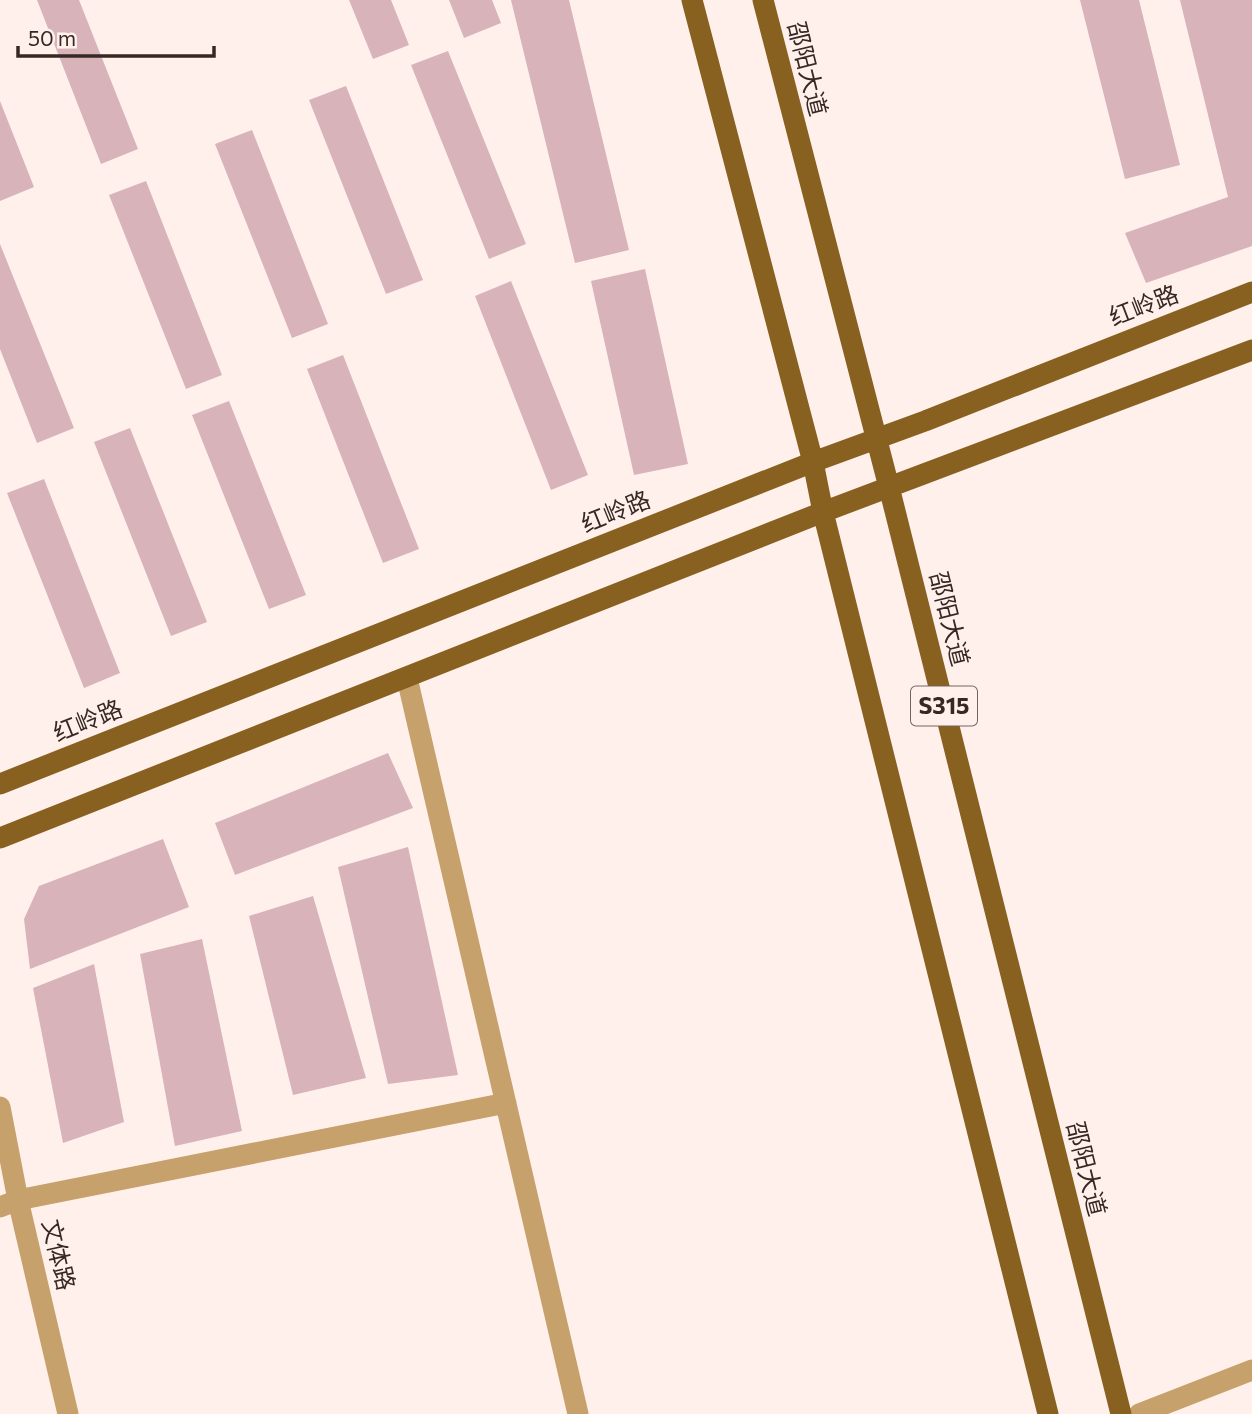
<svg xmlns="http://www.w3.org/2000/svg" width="1252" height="1414" viewBox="0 0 1252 1414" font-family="Commissioner,'Noto Sans SC',sans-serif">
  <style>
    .building { fill: #d8b3b9 }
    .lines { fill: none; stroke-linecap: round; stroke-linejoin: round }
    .minor { stroke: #c6a16c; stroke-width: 21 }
    .major { stroke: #886121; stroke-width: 21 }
    .labels { text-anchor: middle; stroke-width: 6; stroke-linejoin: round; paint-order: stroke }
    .shield { fill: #fff0eb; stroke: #726560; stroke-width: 2 }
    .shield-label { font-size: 23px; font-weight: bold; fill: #362924 }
    .street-label { font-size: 24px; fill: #362924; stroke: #fff0eb }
  </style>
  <rect width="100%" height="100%" fill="#fff0eb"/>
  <path class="building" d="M37,0h42l59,149 -37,15z
    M349,0h42l18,45 -36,14z
    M449,0h43l9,23 -37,15z
    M511,0h58l60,250 -54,13z
    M1080,0h59l41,165 -55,14z
    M1180,0h72v246l-106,37 -21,-50 103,-36z
    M448,51l78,193 -37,15 -78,-194z
    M346,86l77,194 -37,14 -77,-194z
    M0,101l34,86 -34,14z
    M252,130l76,194 -36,14 -77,-194z
    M146,181l76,194 -36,14 -77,-194z
    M0,244l74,184 -37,15 -37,-94z
    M645,269l43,195 -54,11 -43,-194z
    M511,281l77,194 -37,15 -76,-194z
    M343,355l76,194 -36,14 -76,-194z
    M229,401l77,194 -37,14 -77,-194z
    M130,428l77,194 -36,14 -77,-194z
    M44,479l76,194 -36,15 -77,-195z
    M388,753l25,55 -178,67 -20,-52z
    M163,839l26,68 -159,62 -6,-50 15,-33z
    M408,847l50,228 -70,9 -50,-217z
    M313,896l53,182 -73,17 -44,-179z
    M202,939l40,192 -67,15 -35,-192z
    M94,964l30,158 -61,21 -30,-155z"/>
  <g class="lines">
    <path class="minor" d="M407,678l171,736
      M0,1107l18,93 50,214
      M0,1207l18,-7 488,-97
      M1139,1414l113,-44"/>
    <path class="major" d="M692,0l121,462 10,50 225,902
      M763,0l126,487 232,927
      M0,784l813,-322 112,-41 327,-129
      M0,838l823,-326 429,-162"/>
  </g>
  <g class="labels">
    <rect class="shield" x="911" y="686.5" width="66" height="39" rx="5"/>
    <g class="shield-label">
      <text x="944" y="714">S315</text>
    </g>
    <g class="street-label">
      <text transform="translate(807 69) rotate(76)" y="8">邵阳大道</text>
      <text transform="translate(1144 306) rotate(-21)" y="8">红岭路</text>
      <text transform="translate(616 512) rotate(-22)" y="8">红岭路</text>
      <text transform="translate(949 619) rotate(76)" y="8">邵阳大道</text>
      <text transform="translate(88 721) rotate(-22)" y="8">红岭路</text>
      <text transform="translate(1086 1169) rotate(76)" y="8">邵阳大道</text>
      <text transform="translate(58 1255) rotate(77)" y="8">文体路</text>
    </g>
  </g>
  <path d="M18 46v10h196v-10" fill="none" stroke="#362924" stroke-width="3.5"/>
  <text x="28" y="46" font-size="21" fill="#362924" stroke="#fff0eb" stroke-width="5" paint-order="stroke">50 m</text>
</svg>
